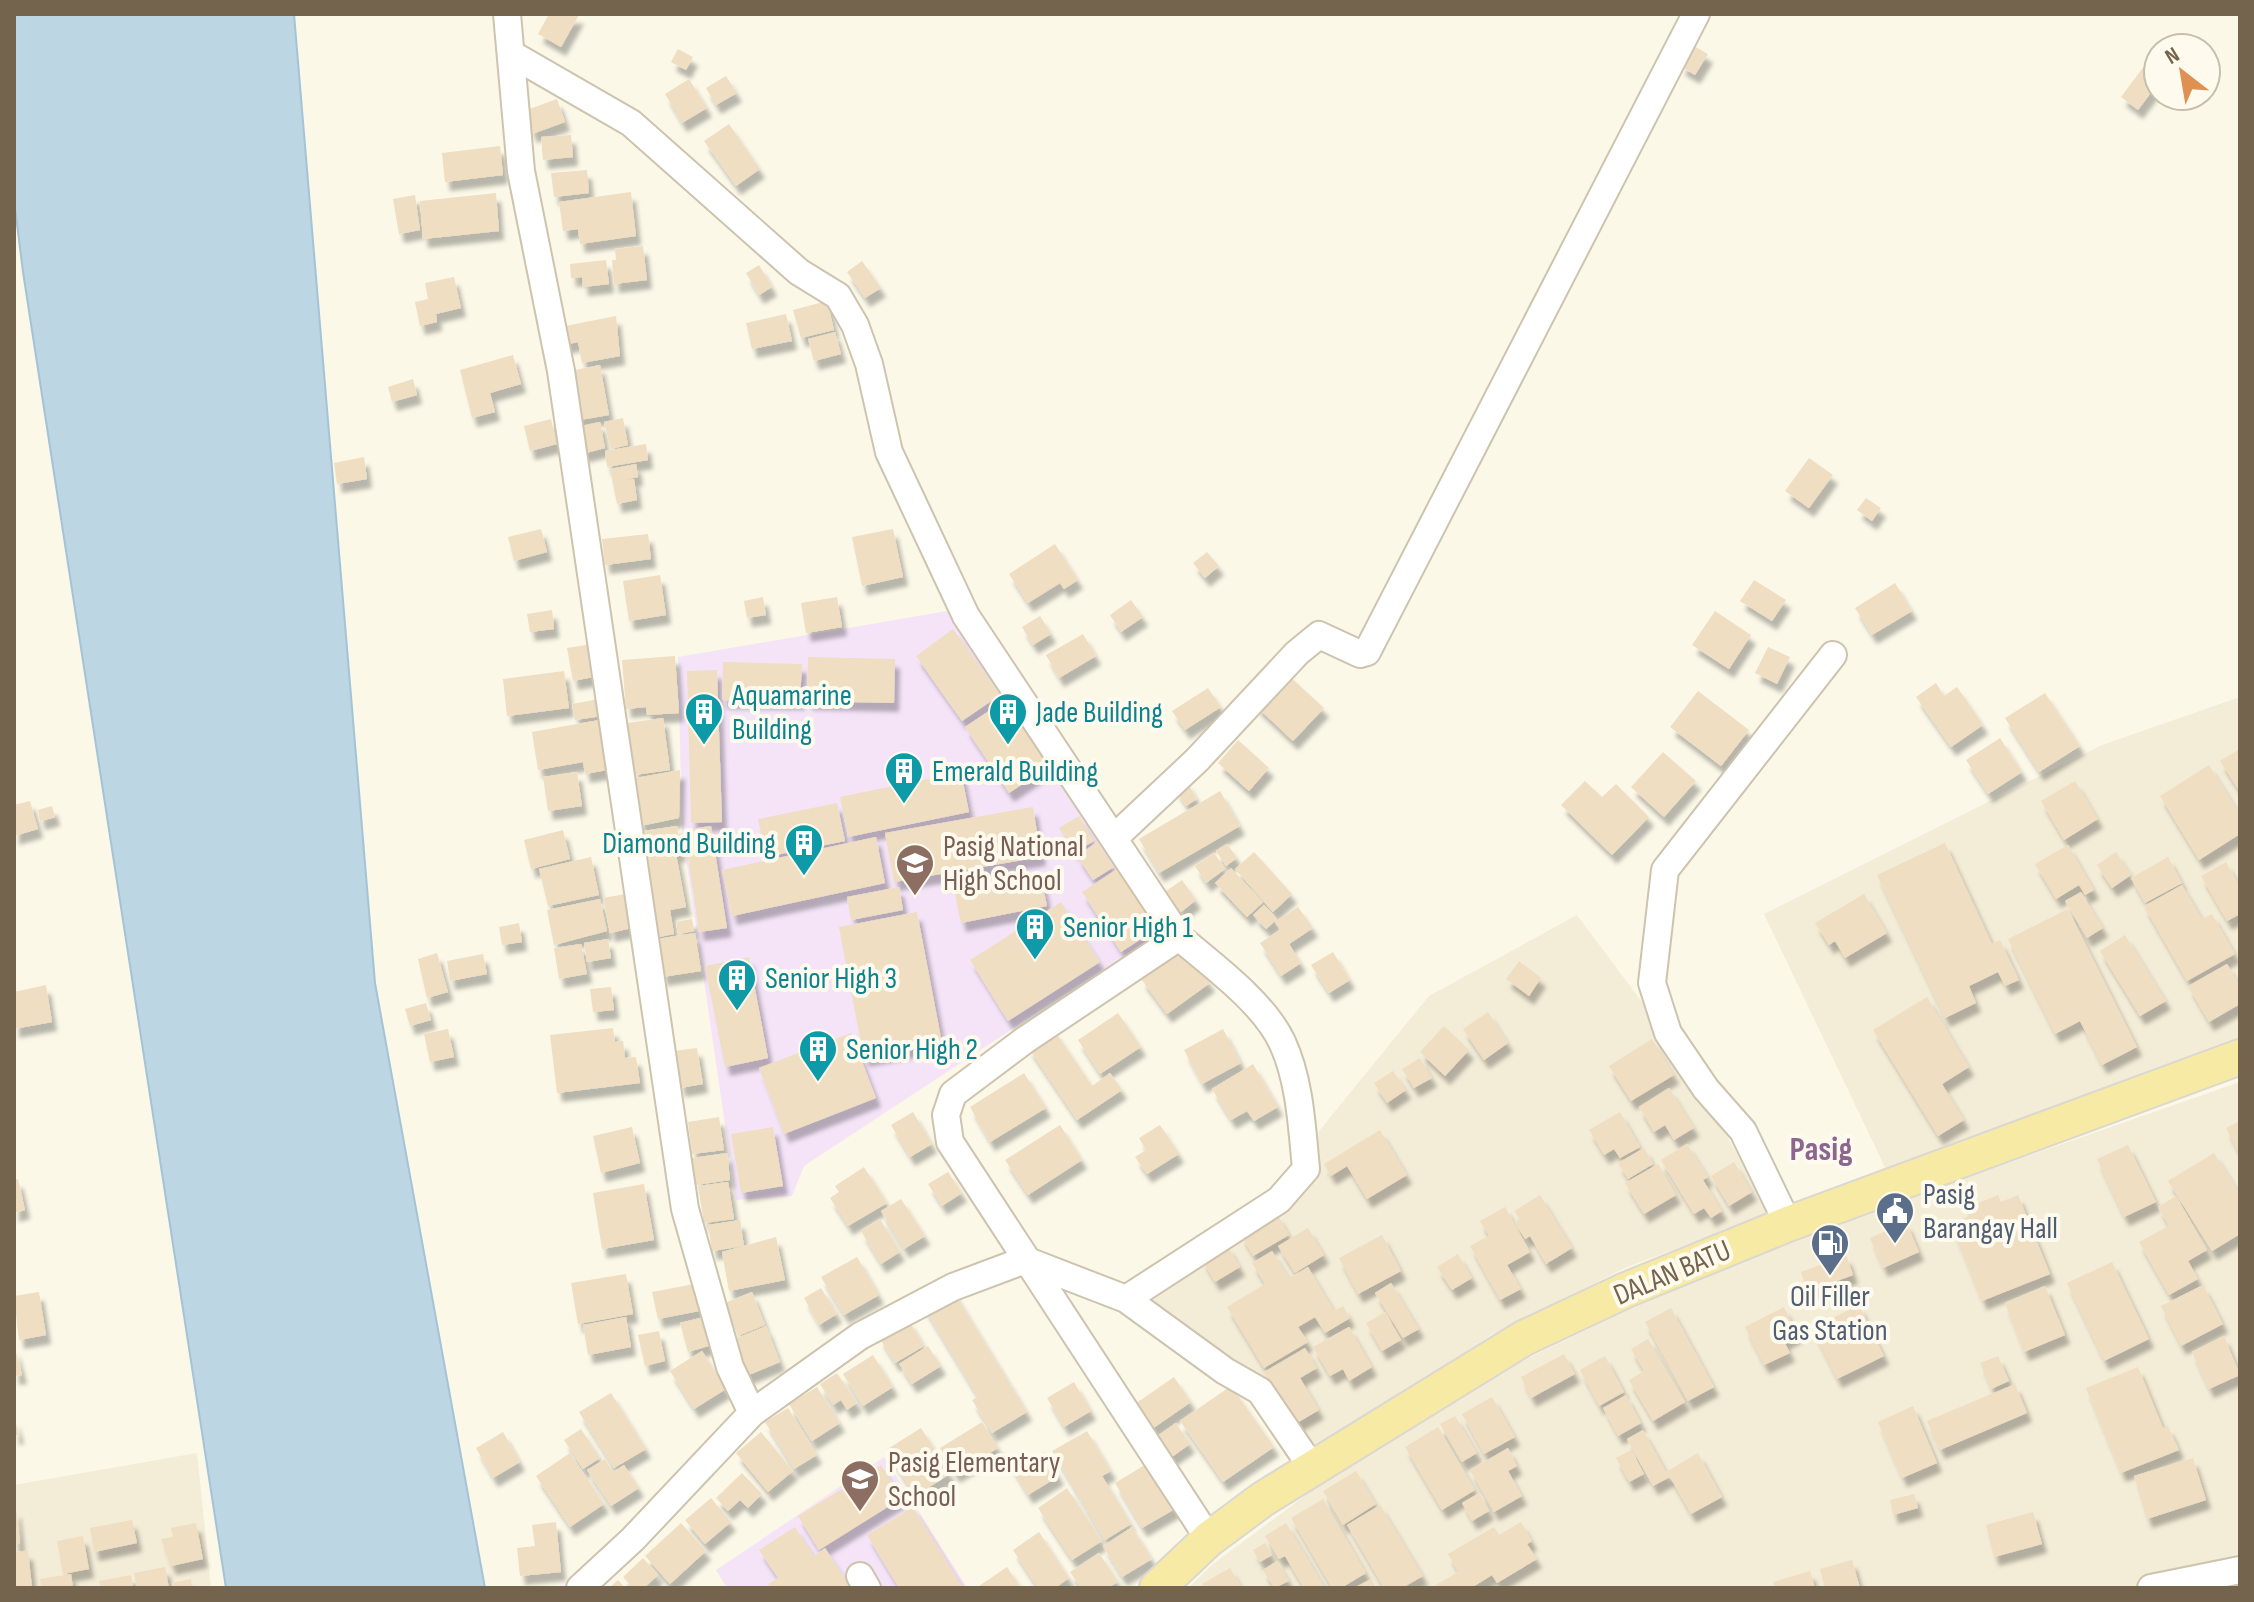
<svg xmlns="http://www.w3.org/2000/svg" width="2254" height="1602" viewBox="0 0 2254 1602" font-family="'Sofia Sans Condensed',sans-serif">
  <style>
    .residential { fill: #f3ecd7 }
    .education { fill: #f5e4f8 }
    .water { fill: #bdd6e4; stroke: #a4c3d6; stroke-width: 2 }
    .building { fill: #efdec1; filter: url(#shadow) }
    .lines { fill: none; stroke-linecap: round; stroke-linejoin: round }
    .minor-casing { stroke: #cdc3ae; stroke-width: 30 }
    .major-casing { stroke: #dbd7d1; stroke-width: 38 }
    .minor { stroke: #fff; stroke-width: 26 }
    .major { stroke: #f6eaa4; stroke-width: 34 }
    .labels { text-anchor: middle; stroke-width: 8; stroke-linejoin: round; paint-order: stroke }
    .culture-label { font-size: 30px; fill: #0d838f; stroke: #fefbee; text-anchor: start }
    .education-label { font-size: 30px; fill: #785e54; stroke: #fefbee; text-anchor: start }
    .service-label { font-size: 30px; fill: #4e5e75; stroke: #fefbee; text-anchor: start }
    .street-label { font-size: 30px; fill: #74644d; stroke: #fefbee }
    .quarter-label { font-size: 34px; font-weight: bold; fill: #8c6590; stroke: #fefbee }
  </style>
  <defs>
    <filter id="shadow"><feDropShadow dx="5" dy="9" stdDeviation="2" flood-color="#0004"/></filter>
  </defs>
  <rect width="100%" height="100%" fill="#fbf8e8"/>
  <path class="residential" d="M2240,697v344l-347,143 -129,-270 338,-169z
    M1577,915l97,130 97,168 -144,54 -136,68 -183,119 -52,-78 -117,-80 174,-123 6,-42 110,-135z
    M2240,1082v482l-114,24h-938l25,-24 112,-83 172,-108 246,-118z
    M197,1453l14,135h-197v-103z"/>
  <path class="education" d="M953,610l208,321 -357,235 -12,30 -56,4 -54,-370 -4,-173z
    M884,1457l83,131h-240l-11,-18z"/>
  <path class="water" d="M14,14h280l81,969 110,605h-259l-203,-1316 -9,-72z"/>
  <path class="building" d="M549,14l30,1 -18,32 -23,-13z
    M1692,45l16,9 -13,21 -15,-9z
    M678,49l15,8 -7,13 -15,-8z
    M2148,61l10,7v15l-20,27 -17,-13z
    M726,76l11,17 -21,12 -10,-17z
    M689,79l18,29 -25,15 -17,-29z
    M557,99l8,23 -33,12 -8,-23z
    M729,124l31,45 -24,17 -32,-45z
    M571,135l2,22 -30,3 -2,-23z
    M500,146l3,29 -58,7 -3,-29z
    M587,170l2,23 -35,4 -3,-24z
    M631,192l5,44 -56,8 -2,-15 -15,2 -4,-29z
    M496,193l3,38 -76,8 -3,-38z
    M415,195l5,35 -21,4 -6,-35z
    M643,246l4,34 -33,4 -2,-24h4l-1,-11z
    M606,260l3,24 -26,3 -1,-10 -11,1 -1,-14z
    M862,261l19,27 -16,10 -18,-26z
    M759,265l13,22 -13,8 -13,-22z
    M454,277l7,31 -25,6 1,8 -17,4 -5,-24 13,-3 -3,-16z
    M827,301l7,29 -33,8 -8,-28z
    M786,314l6,27 -40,8 -6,-26z
    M616,316l4,40 -38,7 -4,-21 -14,3 -4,-18z
    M835,332l6,22 -27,7 -6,-22z
    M513,355l8,29 -31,9 5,19 -23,6 -12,-48z
    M600,365l9,50 -35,6 -9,-49z
    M413,379l4,16 -25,7 -4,-15z
    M623,418l5,27 -17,4 -7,-27z
    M551,419l6,25 -27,7 -6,-25z
    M600,422l5,26 -23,6 -6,-27z
    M646,444l2,16 -41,7 -2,-16z
    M364,457l3,22 -30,5 -3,-21z
    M1809,458l24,17 -24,33 -24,-17z
    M636,464l2,13 -14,3 10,-1 3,21 -20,4 -7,-35z
    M1866,498l15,10 -9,13 -15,-11z
    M541,529l6,23 -33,9 -6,-24z
    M893,529l10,48 -41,9 -10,-49z
    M648,534l3,25 -46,6 -3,-26z
    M1055,544l23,36 -14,9 -4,-6 -32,20 -19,-29z
    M1207,552l12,14 -14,12 -12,-15z
    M660,575l6,40 -37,6 -6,-40z
    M1754,580l32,20 -14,21 -32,-20z
    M1895,583l17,28 -40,24 -17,-27z
    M763,597l3,18 -19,3 -3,-17z
    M837,597l5,30 -36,6 -5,-30z
    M1131,600l12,17 -22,15 -11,-17z
    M552,610l2,19 -24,3 -3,-18z
    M1715,611l36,24 -22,34 -37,-24z
    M1040,616l11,18 -18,11 -11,-18z
    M953,629l47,66 -38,26 -46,-65z
    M1083,634l13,22 -37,22 -13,-23z
    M592,644l6,32 -25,5 -6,-33z
    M1768,647l22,10 -13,27 -22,-11z
    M675,656l4,57 -32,2 -1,-8 -20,2 -4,-49z
    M808,657l87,2 -1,44 -87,-2z
    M723,662l79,2 -2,37 -78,-1z
    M717,670l5,152 -31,1 -4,-152z
    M564,671l5,37 -62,8 -4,-37z
    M1286,673l38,35 -31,33 -38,-36z
    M1936,683l8,13 13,-9 26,38 -32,22 -35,-50z
    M1208,688l13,19 -36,23 -13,-19z
    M1698,691l51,39 -28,36 -51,-39z
    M2045,693l35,53 -41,26 -34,-54z
    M599,699l3,17 -27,4 -3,-16z
    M1007,699l44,66 -42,28 -44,-66z
    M663,718l7,52 -36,5 -7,-52z
    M605,719l8,50 -28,5 -2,-12 -45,8 -6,-38z
    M2000,738l22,34 -34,22 -22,-34z
    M1238,740l31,28 -20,23 -31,-28z
    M2240,749v43l-20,-31z
    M1663,752l33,29 -32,36 -33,-30z
    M2209,765l31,50v19l-41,26 -39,-64z
    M680,770l-1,48 -39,8 -10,-47z
    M577,772l5,34 -34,5 -5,-34z
    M961,772l8,40 -121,25 -8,-40z
    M1186,781l11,18 -11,7 -11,-18z
    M1585,781l17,16 14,-13 33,33 -37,38 -51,-50z
    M2075,781l23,38 -34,21 -23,-39z
    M1220,791l20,35 -81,47 -20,-34z
    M30,801l8,28 -24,7v-31z
    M837,803l8,38 -79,16 -8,-38z
    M52,806l3,11 -15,4 -2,-11z
    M1033,807l8,50 -147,25 -9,-49z
    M1079,816l15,25 -19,11 -16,-24z
    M677,826l4,27 -5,1 10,53 -16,3 4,24 -20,4 -4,-23 10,-2h-8l-10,-53 13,-2h-9l-3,-27z
    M711,826l16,102 -28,4 -15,-102z
    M563,830l7,29 -39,10 -7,-29z
    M876,837l9,46 -153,33 -10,-46z
    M1097,842l17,25 -21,13 -16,-24z
    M1945,843l47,101 8,-4 19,40 -14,6 -7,-14 -29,14 7,17 -31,15 -68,-143z
    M1227,844l10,14 -11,8 -10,-15z
    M2068,845l26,45 -9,5 -6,-10 -23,14 -21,-35z
    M1254,852l38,42 -19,18 -38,-43z
    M2116,852l15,23 -19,13 -15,-23z
    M1214,853l11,16 -19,14 -11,-17z
    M591,857l8,38 -51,11 -9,-37z
    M2168,857l14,26 -37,20 -14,-25z
    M2226,862l14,25v27l-13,7 -26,-45z
    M1231,868l32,34 -16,15 -32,-34z
    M1117,869l39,60 -35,23 -39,-60z
    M1040,872l7,34 -86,17 -7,-34z
    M1182,880l14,20 -15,12 -15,-21z
    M2182,885l20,34 10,-5 23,40 -48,27 -43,-75z
    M899,887l4,23 -52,10 -4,-23z
    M2081,892l22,36 -16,10 -22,-37z
    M625,894l7,34 -22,5 -7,-35z
    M1864,894l23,39 -42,25 -10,-17 -6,4 -14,-22z
    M600,899l7,32 -53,14 -7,-35z
    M1061,902l39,60 -92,59 -38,-61z
    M1264,905l13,14 -11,10 -13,-14z
    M1298,907l15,21 -24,16 12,19 -20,13 -21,-33 20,-13 -5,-8z
    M2068,909l69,138 -35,18 -22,-44 -25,13 -47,-95z
    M917,912l25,131 -78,15 -25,-131z
    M692,919l2,12 -16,3 -2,-12z
    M519,923l3,19 -20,3 -3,-18z
    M695,933l6,38 -39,6 -5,-38z
    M2125,935l41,66 -26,15 -40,-65z
    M608,939l3,19 -24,4 -3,-19z
    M581,944l6,30 -28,5 -5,-31z
    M1185,948l25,35 -43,31 -26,-35z
    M1333,952l17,28 -21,13 -18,-28z
    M437,953l11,39 -21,6 -9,-39z
    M483,954l4,20 -37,7 -3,-20z
    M749,957l19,101 -43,9 -20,-101z
    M1519,961l22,17 -12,18 -23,-17z
    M2227,964l13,22v18l-31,18 -21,-36z
    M46,985l6,37 -38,7v-37z
    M611,987l3,23 -21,2 -3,-23z
    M1927,997l42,70 -27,17 22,36 -26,16 -65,-106z
    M426,1003l5,17 -21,6 -5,-17z
    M1488,1012l20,31 -24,17 -21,-31z
    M1118,1013l23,34 -41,27 -22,-34z
    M1444,1026l25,24 -24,26 -25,-24z
    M613,1028l2,14 8,-1 2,17 11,-1 4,26 -83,10 -7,-58z
    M448,1029l6,28 -24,5 -6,-28z
    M1223,1029l18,34 -39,21 -18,-34z
    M1054,1030l38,56 18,-13 12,17 -45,30 -49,-73z
    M851,1033l25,65 -92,36 -25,-66z
    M1652,1039l22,36 -43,26 -22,-35z
    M697,1048l6,36 -23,4 -6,-37z
    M1420,1058l12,20 -18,10 -12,-19z
    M1253,1064l25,43 -24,14 -7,-10 -16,9 -19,-31z
    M1393,1071l13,19 -19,13 -13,-20z
    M1024,1073l22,35 -56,34 -20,-35z
    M1669,1088l25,40 -20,12 -9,-15 -11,7 -15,-25z
    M913,1112l19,32 -22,13 -19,-32z
    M1620,1112l20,35 -20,11 -6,-9 -10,6 -15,-25z
    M719,1117l5,33 -32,4 -4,-32z
    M2240,1121v34l-14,-27z
    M1060,1125l22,35 -54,35 -23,-35z
    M1160,1125l19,29 -32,20 -12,-17 11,-7 -7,-12z
    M632,1127l8,36 -39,10 -8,-37z
    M773,1127l10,59 -42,7 -10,-59z
    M1380,1130l27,45 -40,24 -20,-33 -16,10 -7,-12z
    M1687,1144l21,33 -5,3 19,31 -11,7 -7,-10 -10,6 -33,-54z
    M2128,1145l28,57 -32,15 -27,-58z
    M1644,1148l9,16 -25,15 -10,-16z
    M727,1153l3,27 -34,5 -4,-27z
    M2214,1153l26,41v40l-28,17 -44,-70z
    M1734,1162l18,30 -23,14 -18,-30z
    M1658,1164l18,31 -32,19 -19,-31z
    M864,1167l23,36 -39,23 -18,-28 9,-6 -4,-6z
    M948,1172l14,21 -20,13 -14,-22z
    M18,1179l7,31 -11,3v-33z
    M728,1182l6,37 -30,4 -6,-37z
    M644,1184l10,56 -52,9 -9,-56z
    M1540,1195l32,53 -26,16 -16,-28 -5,3 -10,-17 5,-3 -6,-8z
    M1998,1195l3,7 17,-7 32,79 -68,27 -31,-77 18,-8 -3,-8z
    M2176,1196l31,54 -19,11 10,18 -29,16 -30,-53 30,-16 -11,-19z
    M901,1199l24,37 -21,13 -23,-38z
    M1505,1207l25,45 -23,13 14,24 -21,11 -30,-54 19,-10 -9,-15z
    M1277,1214l12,21 -36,21 -12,-21z
    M880,1219l20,33 -19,12 -20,-33z
    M740,1220l4,26 -32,5 -4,-26z
    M1906,1222l13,30 -36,16 -13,-30z
    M1308,1228l16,27 -29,18 -17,-27z
    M1382,1235l19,36 -43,23 -19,-36z
    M776,1237l9,43 -56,11 -7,-39z
    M1227,1245l13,22 -25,15 -13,-23z
    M1272,1251l17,27 19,-11 26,44 9,-5 7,12 -25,15 -10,-16 -17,10 10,15 -44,26 -37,-61 38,-23 -13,-21z
    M1458,1254l14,24 -20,12 -15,-23z
    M1846,1255l7,20 -45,17 -7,-20z
    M857,1257l22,38 -35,20 -23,-38z
    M2112,1262l37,77 -45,22 -37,-78z
    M626,1274l7,40 -55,10 -7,-41z
    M1391,1283l28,46 -16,9 -28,-45z
    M694,1284l5,27 -41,8 -6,-27z
    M2203,1285l20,39 -42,22 -20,-40z
    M2045,1286l20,49 -41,17 -19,-49z
    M821,1288l16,26 -18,11 -15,-27z
    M952,1289l75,123 -35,21 -20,-33 6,-3 -55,-91z
    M39,1292l7,43 -27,5 -5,-44z
    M752,1292l13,33 -27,11 -13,-33z
    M1859,1305l25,51 -47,23 -25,-51z
    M1784,1307l13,27 -13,7 6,12 -26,12 -19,-38z
    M1671,1308l43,79 -26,14 -43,-79z
    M1385,1312l16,28 -19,11 -16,-28z
    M626,1317l5,30 -43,8 -5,-30z
    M704,1317l8,28 -24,7 -8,-29z
    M908,1319l16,27 -29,17 -16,-26z
    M766,1326l14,36 -36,15 -14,-36z
    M1349,1327l23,40 -23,14 -6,-12 -13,7 -17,-29z
    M659,1331l6,30 -20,5 -7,-31z
    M2224,1336l16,39 -31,14 -17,-37z
    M1648,1339l37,63 -32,19 -24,-41 15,-9 -13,-22z
    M14,1345l8,30 -8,1z
    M928,1346l13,20 -29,18 -13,-20z
    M1305,1348l12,20 -17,10 19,32 -24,14 -31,-52z
    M702,1351l24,38 -32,20 -24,-38z
    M1564,1354l11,20 -44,24 -10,-21z
    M873,1355l20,32 -30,19 -20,-32z
    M1605,1356l19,36 -25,14 -19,-36z
    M1998,1356l11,25 -18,8 -11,-26z
    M2138,1367l25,61 5,-2 11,24 -58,23 -35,-85z
    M837,1373l20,30 -10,7 -6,-10 -8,5 -13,-21z
    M1174,1377l17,25 -39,27 -17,-25z
    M1074,1382l17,29 -27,16 -17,-29z
    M2015,1384l12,29 -87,37 -13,-29z
    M1231,1386l43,61 -51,35 -43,-61z
    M817,1387l23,36 -28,18 -23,-37z
    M611,1393l35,56 -32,19 -35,-56z
    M1626,1395l15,28 -23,13 -15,-28z
    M1492,1397l23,40 -31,17 -22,-40z
    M1913,1406l24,57 -35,15 -24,-56z
    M788,1408l29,47 -23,14 -29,-47z
    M14,1416l5,19 -5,1z
    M1455,1416l22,37 -15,9 -22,-38z
    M982,1422l16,26 -43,26 -15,-26z
    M1176,1423l14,21 -24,17 -14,-21z
    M1438,1427l37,63 -33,20 -37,-63z
    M921,1428l29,46 -35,22 -29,-46z
    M581,1429l19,29 -17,11 -19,-29z
    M1643,1430l23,42 32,-19 24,44 -31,17 -21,-37 -17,9 -26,-47z
    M1087,1431l24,40 -9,5 29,48 -26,16 -53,-89z
    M503,1432l17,30 -27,16 -17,-30z
    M761,1432l32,39 -25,21 -32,-39z
    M1508,1448l9,18 -9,5 14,25 -28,16 -24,-42z
    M1631,1450l13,24 -15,8 -13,-24z
    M1044,1452l15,24 -31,19 -20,-34 11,-7 6,9z
    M570,1453l34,51 -34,23 -34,-51z
    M2193,1458l13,42 -59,19 -13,-43z
    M605,1459l8,13 11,-7 15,23 -28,18 -24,-36z
    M1153,1460l27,46 -38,22 -27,-45z
    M881,1465l21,33 -83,52 -21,-34z
    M1356,1471l20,33 -33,21 -20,-34z
    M742,1473l20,21 -14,14 -8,-8 -12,11 -12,-13z
    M1067,1488l35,53 -30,19 -34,-52z
    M1479,1493l10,18 -17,10 -10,-18z
    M1914,1494l4,14 -25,7 -3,-15z
    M711,1498l20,24 -26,22 -20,-24z
    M1323,1499l43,74 -25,15h-9l-41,-70z
    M1380,1505l43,71 -21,12h-18l-37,-63z
    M913,1507l50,81h-64l-32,-53z
    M16,1509l4,34 -6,1v-34z
    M2033,1512l9,32 -48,13 -8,-32z
    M132,1520l5,23 -43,9 -4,-24z
    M556,1522l5,50 -41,4 -3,-28 18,-2 -3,-21z
    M1521,1522l11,19 -5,3 10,15 -40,24 -5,-8 -21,13h-40l27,-16 -10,-18 46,-27 5,8z
    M196,1523l7,36 -32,7 -10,-27 12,-2 -2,-9z
    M681,1523l25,28 -36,33 -25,-28z
    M1286,1523l39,65h-21l-19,-32 -6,3 -14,-23z
    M795,1527l19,29 11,-8 26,40h-80l-3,-4 10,-6 -19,-28z
    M1132,1527l20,32 -30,18 -19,-31z
    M1039,1532l30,46 -14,10h-17l-25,-38z
    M83,1536l6,33 -26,5 -6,-33z
    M1265,1543l7,12 -12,7 -7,-12z
    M28,1551l4,36 -18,1v-36z
    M1099,1553l19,29 -10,6h-27l-11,-16z
    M643,1558l15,17 -14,13h-11l-10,-11z
    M1852,1560l8,28h-35l-5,-19z
    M1277,1561l12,20 -15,7 -11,-18z
    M165,1567l4,21h-32l-3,-15z
    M1007,1567l14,21h-45z
    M1230,1568l12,20h-38l-2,-4z
    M1810,1571l5,17h-40l-2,-6z
    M71,1574l2,14h-32l-1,-9z
    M131,1575l2,13h-32l-2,-7z
    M191,1579l1,9h-19l-1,-5z
    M1371,1579l5,9h-22z
    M618,1580l7,8h-16z"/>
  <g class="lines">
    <g class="minor-casing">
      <path id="minor" d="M507,14l14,157 40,200 124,838 45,158 22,46
        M513,55l118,68 168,149 39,24 17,29 14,39 20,88 77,164 213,321 -154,103 -72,54 -7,21 4,27 259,397
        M1114,838l83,-78 100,-107 22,-18 41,19 7,-2 329,-638
        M1788,1224l-45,-93 -37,-42 -38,-56 -16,-50 13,-113 168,-215
        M1126,1299l153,-99 27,-31c-4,-41 -6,-89 -24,-127 -18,-39 -70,-77 -103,-105
        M860,1576l7,12
        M580,1588l53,-49 119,-126 108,-77 93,-49 72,-27 101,39 99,72 35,20 53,78
        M2151,1588l89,-18"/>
    </g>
    <g class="major-casing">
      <path id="major" d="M1157,1588l52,-49 54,-40 261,-161 102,-48 162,-66 452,-167"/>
    </g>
    <use href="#minor" class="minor"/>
    <use href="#major" class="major"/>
  </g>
  <defs>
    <g id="building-pin" transform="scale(2)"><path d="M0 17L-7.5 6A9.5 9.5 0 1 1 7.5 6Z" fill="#0f9aa8" stroke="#fefbee"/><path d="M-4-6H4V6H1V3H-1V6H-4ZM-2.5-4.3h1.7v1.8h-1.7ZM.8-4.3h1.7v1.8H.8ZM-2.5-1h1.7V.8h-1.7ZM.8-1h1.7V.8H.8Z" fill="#fff"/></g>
    <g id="school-pin" transform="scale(2)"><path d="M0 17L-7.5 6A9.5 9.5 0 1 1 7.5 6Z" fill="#8d6e63" stroke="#fefbee"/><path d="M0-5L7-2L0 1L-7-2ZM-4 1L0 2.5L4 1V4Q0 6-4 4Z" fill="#fff"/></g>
    <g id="civic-pin" transform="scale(2)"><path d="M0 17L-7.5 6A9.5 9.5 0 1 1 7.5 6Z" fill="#5c6f8a" stroke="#fefbee"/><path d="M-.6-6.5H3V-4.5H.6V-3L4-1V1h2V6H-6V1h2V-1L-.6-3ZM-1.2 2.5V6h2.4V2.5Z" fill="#fff"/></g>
    <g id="fuel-pin" transform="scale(2)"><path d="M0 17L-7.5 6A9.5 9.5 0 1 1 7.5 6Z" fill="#5c6f8a" stroke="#fefbee"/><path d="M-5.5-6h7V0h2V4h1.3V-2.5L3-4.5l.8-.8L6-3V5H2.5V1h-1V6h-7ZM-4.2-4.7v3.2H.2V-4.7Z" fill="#fff"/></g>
  </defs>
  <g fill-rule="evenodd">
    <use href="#building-pin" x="704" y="712"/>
    <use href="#building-pin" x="1008" y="712"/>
    <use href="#building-pin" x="904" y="771"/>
    <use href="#building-pin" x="804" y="843"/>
    <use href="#school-pin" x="915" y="863"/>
    <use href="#building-pin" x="1035" y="927"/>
    <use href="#building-pin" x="737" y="978"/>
    <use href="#building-pin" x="818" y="1049"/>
    <use href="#civic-pin" x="1895" y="1211"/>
    <use href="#fuel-pin" x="1830" y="1243"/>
    <use href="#school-pin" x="860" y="1479"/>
  </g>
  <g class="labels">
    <g class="culture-label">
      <text x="732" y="705">Aquamarine<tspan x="732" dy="34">Building</tspan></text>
      <text x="1036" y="722">Jade Building</text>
      <text x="932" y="781">Emerald Building</text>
      <text x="776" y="853" text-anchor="end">Diamond Building</text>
      <text x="1063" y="937">Senior High 1</text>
      <text x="765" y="988">Senior High 3</text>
      <text x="846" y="1059">Senior High 2</text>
    </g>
    <g class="education-label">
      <text x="943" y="856">Pasig National<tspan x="943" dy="34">High School</tspan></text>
      <text x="888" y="1472">Pasig Elementary<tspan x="888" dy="34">School</tspan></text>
    </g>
    <g class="service-label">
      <text x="1923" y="1204">Pasig<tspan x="1923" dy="34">Barangay Hall</tspan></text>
      <text x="1830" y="1306" text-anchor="middle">Oil Filler<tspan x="1830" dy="34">Gas Station</tspan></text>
    </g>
    <g class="street-label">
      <text transform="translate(1672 1272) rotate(-23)" y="10">DALAN BATU</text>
    </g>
    <g class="quarter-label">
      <text x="1821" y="1160">Pasig</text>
    </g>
  </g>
  <rect width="2254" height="1602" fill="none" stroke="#74644d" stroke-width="32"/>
  <g transform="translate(2182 72) rotate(329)"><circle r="38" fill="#fefbee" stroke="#c7bfae" stroke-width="2"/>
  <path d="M0-6L14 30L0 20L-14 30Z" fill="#df9154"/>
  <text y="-12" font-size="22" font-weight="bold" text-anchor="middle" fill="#74644d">N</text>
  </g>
</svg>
